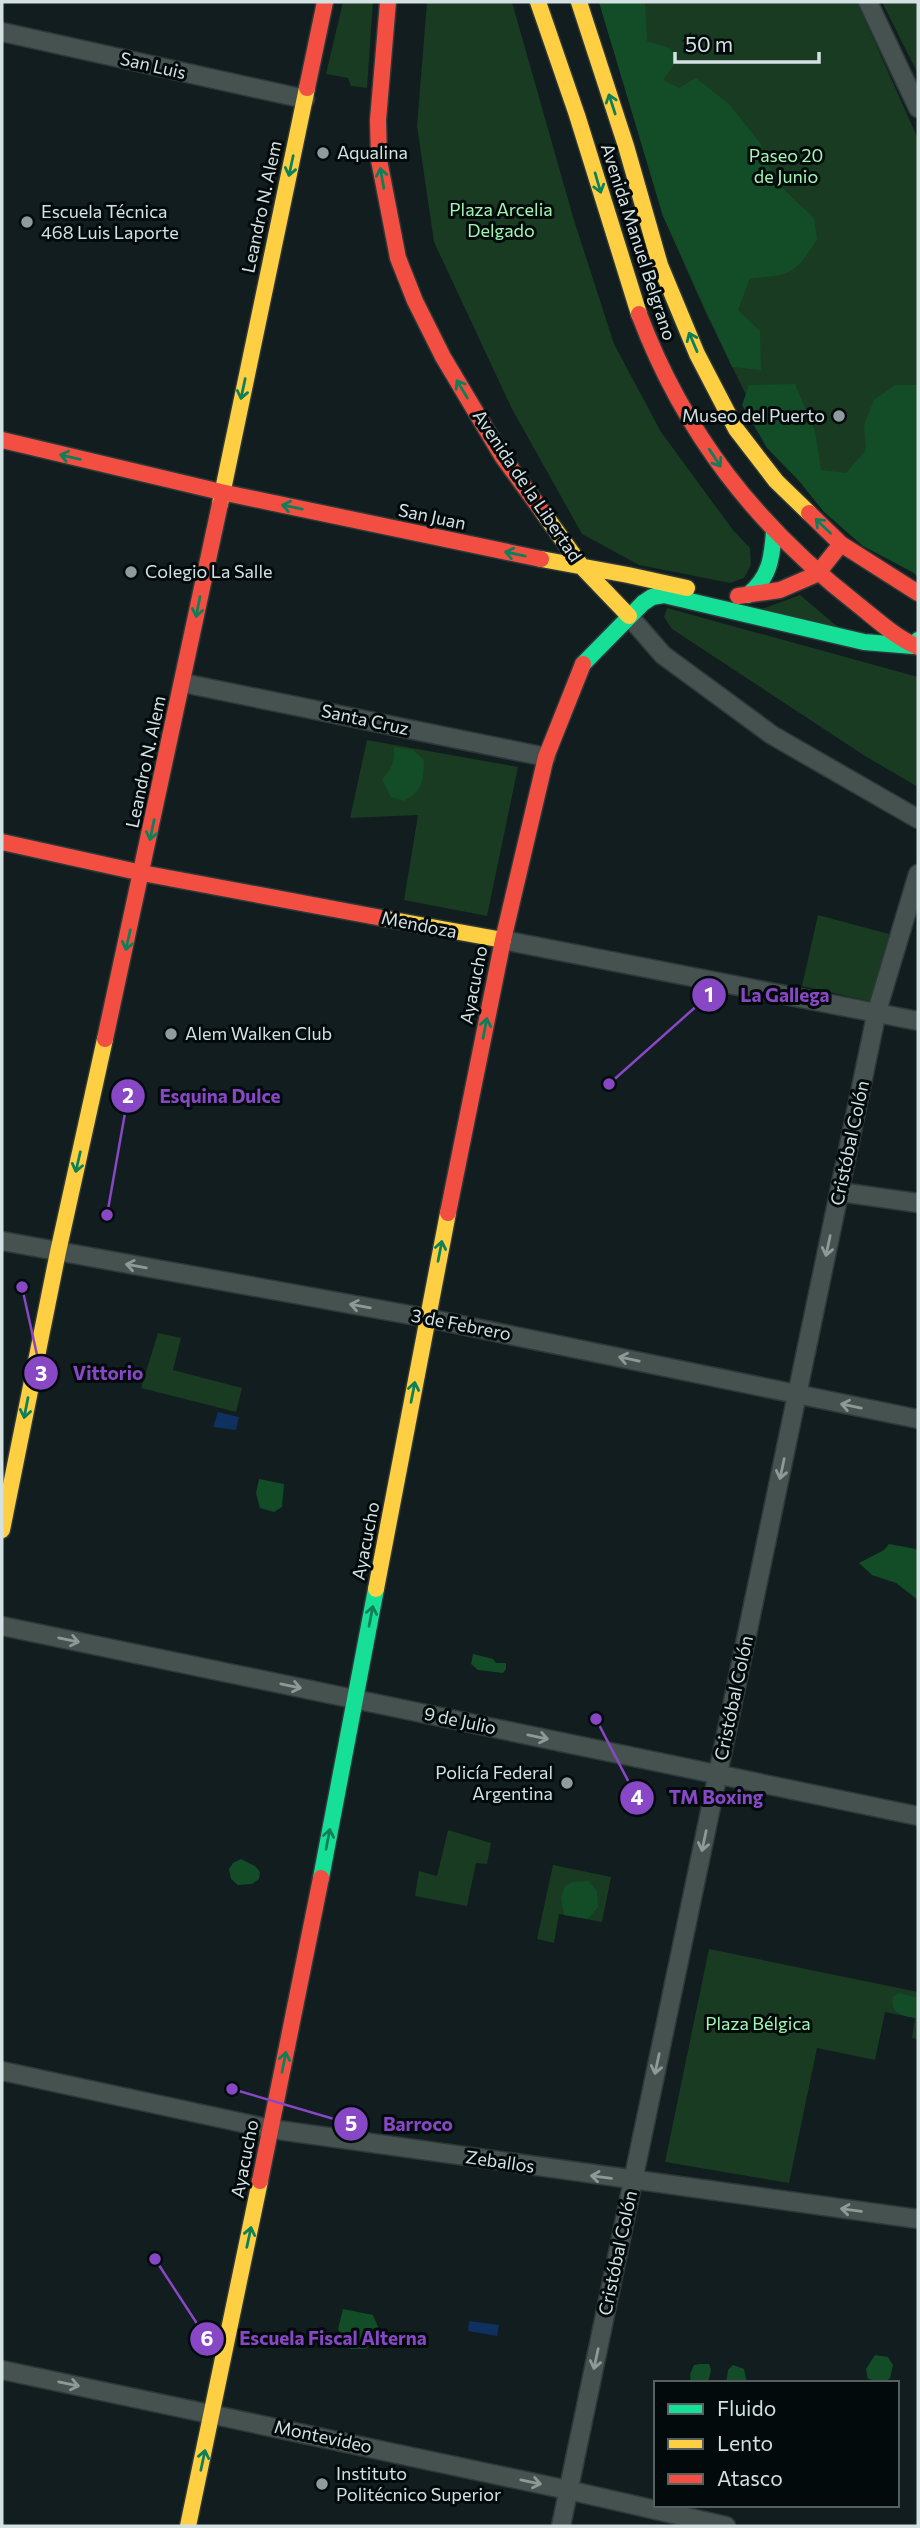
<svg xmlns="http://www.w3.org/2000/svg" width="920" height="2528" viewBox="0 0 920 2528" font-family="Commissioner,sans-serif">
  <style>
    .green { fill: #183b22 }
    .forest { fill: #134d28 }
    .water { fill: #0f315f }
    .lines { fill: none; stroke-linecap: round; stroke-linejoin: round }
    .street-casing { stroke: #2d3839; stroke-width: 21 }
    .fast-casing { stroke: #2d3839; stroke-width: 19 }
    .slow-casing { stroke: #2d3839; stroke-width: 19 }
    .jam-casing { stroke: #2d3839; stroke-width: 19 }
    .street { stroke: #46524f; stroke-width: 18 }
    .fast { stroke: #16e098; stroke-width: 16 }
    .slow { stroke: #ffcf43; stroke-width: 16 }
    .jam { stroke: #f24e42; stroke-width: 16 }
    .oneway { stroke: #0d8059 }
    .oneway2 { stroke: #8c9a98 }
    .poi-dot { fill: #8f9c9d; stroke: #030a0b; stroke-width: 2.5 }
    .labels { text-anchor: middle; stroke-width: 6; stroke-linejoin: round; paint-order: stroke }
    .street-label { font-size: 18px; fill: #d3e1e2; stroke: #030a0b }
    .poi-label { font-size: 18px; fill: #d3e1e2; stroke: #030a0b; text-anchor: start }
    .park-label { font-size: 18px; fill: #9ff7b2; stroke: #030a0b }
    .leader { fill: none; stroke: #8847c4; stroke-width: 2.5 }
    .callout-dot { fill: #8847c4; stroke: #030a0b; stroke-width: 2.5 }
    .mark-label { font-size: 21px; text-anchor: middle; font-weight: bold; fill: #fff }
    .callout-label { font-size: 19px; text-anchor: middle; font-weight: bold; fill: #8847c4; stroke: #030a0b; stroke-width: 6; stroke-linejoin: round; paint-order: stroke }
  </style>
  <rect width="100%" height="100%" fill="#111d1e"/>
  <path class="green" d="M343,2h30l-6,86 -16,-2 -3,-8 -22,-4z
    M427,2h85l61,215 41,127 47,88 72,98 17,18 1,17 -7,13 -14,5 -91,-18 -57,-31 -71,-127 -77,-165 -17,-116z
    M599,2h258l61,137v428l-146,-119 -67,-137 -42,-95z
    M882,2h36v70l-2,-2z
    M800,595l39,33 -80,-18z
    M667,608l251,69v110l-53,-31 -193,-127 -8,-12z
    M367,740l151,27 -31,149 -83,-16 14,-85 -68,3z
    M818,915l71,19 -19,67 -68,-15z
    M158,1333l23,5 -8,32 69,18 -6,24 -95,-24z
    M448,1830l43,13 -4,21 -11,-1 -9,43 -52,-10 4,-25 18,5z
    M553,1865l58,12 -9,45 -43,-8 -5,29 -17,-4z
    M709,1949l209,43v47l-6,-1 3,-20 -30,-6 -10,48 -58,-12 -28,135 -124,-21z"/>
  <path class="forest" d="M599,2h46l2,39 22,7 9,11 -15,21 16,8 17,-10 34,27 30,38 15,38 39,37 3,21c-21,35 -27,37 -67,39l-12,32 22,21 1,39 -29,-3 -69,-151z
    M795,384l20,47 6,39 25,3 20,-23 -2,-25 10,-25 21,-15h23v193l-4,-5 -51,-27 -39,-34 -24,-30 -33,-34 -25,-43 7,-20z
    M394,747l19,3 11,10c-1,21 0,30 -20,41l-13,-4 -9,-18c10,-10 13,-18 12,-32z
    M259,1479l25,5 -2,23 -8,5 -14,-4 -4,-15z
    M889,1544l27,5 2,3v48l-22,-17 -24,-8 -13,-12 25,-13z
    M473,1654l20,5 3,4h10v6l-3,4 -25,-3 -7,-6z
    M241,1859l14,7 5,6 -1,7 -7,5 -14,1 -7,-6 -2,-10 4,-6z
    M588,1881l9,10 1,16 -10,12 -24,-4 -3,-17 4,-12 8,-4z
    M899,1993l19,5v18l-2,2c-13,-2 -27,-5 -23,-21z
    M343,2309l30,6 5,12 -1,13 -11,9h-16l-12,-20z
    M875,2355l13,2 5,8 -3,13 -5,4 -17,-3 -2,-10z
    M700,2364h9l2,6 -3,13h-17l-1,-9 4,-9z
    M733,2365l11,4 3,14h-21l2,-13z"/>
  <path class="water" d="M218,1412l21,5 -3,13 -23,-3z
    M469,2321l30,4 -2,11 -29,-5z"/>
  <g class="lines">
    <g class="street-casing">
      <path id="street" d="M868,2l50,106
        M2,32l303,67
        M629,616l34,39 109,80 146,84
        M183,683l363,74
        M503,940l415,81
        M840,1192l78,11
        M2,1241l425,77 491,101
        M2,1626l916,190
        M2,2071l269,58 647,90
        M2,2370l566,120 158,36
        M561,2526l316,-1515 41,-137"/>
    </g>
    <g class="fast-casing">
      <path id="fast" d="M748,595c22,-18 24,-37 26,-64
        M583,664l60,-61 9,-6 12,-2 200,47 49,4 5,-6
        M321,1878l55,-289"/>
    </g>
    <g class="slow-casing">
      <path id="slow" d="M538,2l39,113 62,199
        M579,2l47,144 34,119 37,89 39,75 40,52 33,32
        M220,504l87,-416
        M542,511l40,56 47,49
        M541,559l87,16 59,13
        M382,918l121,22
        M2,1530l56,-278 47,-213
        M376,1589l72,-376
        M188,2526l72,-345"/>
    </g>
    <g class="jam-casing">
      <path id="jam" d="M388,2l-10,118 1,40 19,98 17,43 28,56 59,99 40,55
        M307,88l18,-86
        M639,314c45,120 118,212 218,290 20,16 38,33 61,43
        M2,440l219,52 320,67
        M809,513l32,31 77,49
        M738,596l42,-6 37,-16 24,-30
        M2,842l140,31 240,45
        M105,1039l115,-535
        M448,1213l55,-273 43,-183 37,-93
        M260,2181l61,-303"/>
    </g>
    <use href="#street" class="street"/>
    <use href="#fast" class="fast"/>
    <use href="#slow" class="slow"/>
    <use href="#jam" class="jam"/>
  </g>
  <defs><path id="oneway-shaft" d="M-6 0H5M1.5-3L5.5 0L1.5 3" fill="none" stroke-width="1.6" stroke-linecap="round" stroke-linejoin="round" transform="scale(1.75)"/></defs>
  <g class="oneway">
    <use href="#oneway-shaft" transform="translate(612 104) rotate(-108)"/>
    <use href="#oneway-shaft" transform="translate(291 166) rotate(102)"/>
    <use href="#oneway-shaft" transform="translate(382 178) rotate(-100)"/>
    <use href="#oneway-shaft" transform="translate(598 183) rotate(74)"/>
    <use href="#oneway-shaft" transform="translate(693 342) rotate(-113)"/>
    <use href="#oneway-shaft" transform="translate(243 389) rotate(102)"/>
    <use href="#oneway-shaft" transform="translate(462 389) rotate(-121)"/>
    <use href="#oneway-shaft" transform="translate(70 457) rotate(-167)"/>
    <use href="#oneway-shaft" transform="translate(715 458) rotate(57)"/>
    <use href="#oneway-shaft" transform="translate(292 507) rotate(-168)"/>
    <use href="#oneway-shaft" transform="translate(823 526) rotate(-136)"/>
    <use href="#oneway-shaft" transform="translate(515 554) rotate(-168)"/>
    <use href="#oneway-shaft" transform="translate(198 607) rotate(101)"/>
    <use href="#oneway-shaft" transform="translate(152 830) rotate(102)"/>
    <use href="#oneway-shaft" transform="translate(128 940) rotate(103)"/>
    <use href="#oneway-shaft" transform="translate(485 1028) rotate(-79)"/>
    <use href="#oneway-shaft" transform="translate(78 1162) rotate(103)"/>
    <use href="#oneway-shaft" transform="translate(440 1251) rotate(-79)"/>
    <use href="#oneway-shaft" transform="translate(413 1392) rotate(-79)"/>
    <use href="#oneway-shaft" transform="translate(26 1408) rotate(101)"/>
    <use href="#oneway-shaft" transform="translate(371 1616) rotate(-79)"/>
    <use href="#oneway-shaft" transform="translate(328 1839) rotate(-79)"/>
    <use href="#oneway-shaft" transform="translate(284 2062) rotate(-79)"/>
    <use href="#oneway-shaft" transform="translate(249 2237) rotate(-78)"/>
    <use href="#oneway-shaft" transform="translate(203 2460) rotate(-78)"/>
  </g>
  <g class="oneway2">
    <use href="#oneway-shaft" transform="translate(828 1246) rotate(102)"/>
    <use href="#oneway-shaft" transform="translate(136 1266) rotate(-170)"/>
    <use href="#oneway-shaft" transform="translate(360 1306) rotate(-170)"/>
    <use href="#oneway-shaft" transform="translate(629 1359) rotate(-168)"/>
    <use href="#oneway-shaft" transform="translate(851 1406) rotate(-168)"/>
    <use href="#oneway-shaft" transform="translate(782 1469) rotate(102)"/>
    <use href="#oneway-shaft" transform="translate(69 1640) rotate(12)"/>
    <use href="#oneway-shaft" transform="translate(291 1686) rotate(12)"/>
    <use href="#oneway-shaft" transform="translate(538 1737) rotate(12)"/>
    <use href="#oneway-shaft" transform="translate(704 1841) rotate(102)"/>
    <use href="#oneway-shaft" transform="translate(657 2064) rotate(102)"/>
    <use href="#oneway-shaft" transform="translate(601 2177) rotate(-172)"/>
    <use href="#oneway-shaft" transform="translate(851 2210) rotate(-172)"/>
    <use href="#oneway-shaft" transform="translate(596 2359) rotate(102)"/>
    <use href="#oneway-shaft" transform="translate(69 2384) rotate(12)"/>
    <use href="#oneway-shaft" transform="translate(531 2482) rotate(12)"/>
  </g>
  <g class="poi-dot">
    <circle cx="323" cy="153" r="7"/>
    <circle cx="27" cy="222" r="7"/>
    <circle cx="839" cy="416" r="7"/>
    <circle cx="131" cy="572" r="7"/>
    <circle cx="171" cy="1034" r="7"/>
    <circle cx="567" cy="1783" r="7"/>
    <circle cx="322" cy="2484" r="7"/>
  </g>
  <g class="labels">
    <g class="street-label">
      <text transform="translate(153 66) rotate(13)" y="6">San Luis</text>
      <text transform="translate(262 207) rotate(-78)" y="6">Leandro N. Alem</text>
      <text transform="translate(638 242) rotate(72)" y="6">Avenida Manuel Belgrano</text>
      <text transform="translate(527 486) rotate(56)" y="6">Avenida de la Libertad</text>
      <text transform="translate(432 517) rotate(12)" y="6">San Juan</text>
      <text transform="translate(365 720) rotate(12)" y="6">Santa Cruz</text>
      <text transform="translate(146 762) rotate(-78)" y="6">Leandro N. Alem</text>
      <text transform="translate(419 925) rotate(11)" y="6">Mendoza</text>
      <text transform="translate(474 985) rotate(-79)" y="6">Ayacucho</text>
      <text transform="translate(850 1143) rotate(-78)" y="6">Cristóbal Colón</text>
      <text transform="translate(461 1325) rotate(11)" y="6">3 de Febrero</text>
      <text transform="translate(366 1541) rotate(-79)" y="6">Ayacucho</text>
      <text transform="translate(734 1698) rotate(-78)" y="6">Cristóbal Colón</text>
      <text transform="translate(460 1721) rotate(12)" y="6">9 de Julio</text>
      <text transform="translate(245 2159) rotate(-79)" y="6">Ayacucho</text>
      <text transform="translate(500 2162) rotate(8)" y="6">Zeballos</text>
      <text transform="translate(618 2253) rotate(-78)" y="6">Cristóbal Colón</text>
      <text transform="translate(323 2437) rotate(12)" y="6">Montevideo</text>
    </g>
    <g class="poi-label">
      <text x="337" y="159">Aqualina</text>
      <text x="41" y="218">Escuela Técnica<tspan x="41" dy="21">468 Luis Laporte</tspan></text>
      <text x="825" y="422" text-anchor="end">Museo del Puerto</text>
      <text x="145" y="578">Colegio La Salle</text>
      <text x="185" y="1040">Alem Walken Club</text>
      <text x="553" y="1779" text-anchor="end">Policía Federal<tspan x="553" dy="21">Argentina</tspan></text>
      <text x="336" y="2480">Instituto<tspan x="336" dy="21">Politécnico Superior</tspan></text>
    </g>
    <g class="park-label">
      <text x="786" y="162">Paseo 20<tspan x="786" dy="21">de Junio</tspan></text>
      <text x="501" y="216">Plaza Arcelia<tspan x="501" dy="21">Delgado</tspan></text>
      <text x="758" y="2030">Plaza Bélgica</text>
    </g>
  </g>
  <path class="leader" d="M609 1084L709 995M107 1215L128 1096M22 1287L41 1373M596 1719L637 1798M232 2089L351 2124M155 2259L207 2339"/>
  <g class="callout-dot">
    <circle cx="609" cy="1084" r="7"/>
    <circle cx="107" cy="1215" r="7"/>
    <circle cx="22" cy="1287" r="7"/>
    <circle cx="596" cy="1719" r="7"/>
    <circle cx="232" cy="2089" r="7"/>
    <circle cx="155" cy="2259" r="7"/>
    <circle cx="709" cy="995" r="18"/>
    <circle cx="128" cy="1096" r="18"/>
    <circle cx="41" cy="1373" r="18"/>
    <circle cx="637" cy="1798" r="18"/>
    <circle cx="351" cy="2124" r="18"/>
    <circle cx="207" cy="2339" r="18"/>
  </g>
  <g class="mark-label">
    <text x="709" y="1002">1</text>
    <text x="128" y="1103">2</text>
    <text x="41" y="1381">3</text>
    <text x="637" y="1805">4</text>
    <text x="351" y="2131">5</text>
    <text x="207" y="2346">6</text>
  </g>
  <g class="callout-label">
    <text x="785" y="1002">La Gallega</text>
    <text x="220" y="1103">Esquina Dulce</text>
    <text x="108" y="1380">Vittorio</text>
    <text x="716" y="1804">TM Boxing</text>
    <text x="418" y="2131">Barroco</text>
    <text x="333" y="2345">Escuela Fiscal Alterna</text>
  </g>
  <rect width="920" height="2528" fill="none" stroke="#d3e1e2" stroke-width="7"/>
  <rect x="654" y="2381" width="245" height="126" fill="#030a0b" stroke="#566061" stroke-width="2"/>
  <rect x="668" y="2404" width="35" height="10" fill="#16e098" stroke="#566061" stroke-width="2"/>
  <text x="717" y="2416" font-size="21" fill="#d3e1e2">Fluido</text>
  <rect x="668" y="2439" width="35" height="10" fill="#ffcf43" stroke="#566061" stroke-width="2"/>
  <text x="717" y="2451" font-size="21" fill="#d3e1e2">Lento</text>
  <rect x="668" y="2474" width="35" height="10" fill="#f24e42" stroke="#566061" stroke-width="2"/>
  <text x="717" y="2486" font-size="21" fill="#d3e1e2">Atasco</text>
  <path d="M675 52v10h144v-10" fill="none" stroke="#d3e1e2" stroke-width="3.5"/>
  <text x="685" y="52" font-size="21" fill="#d3e1e2" stroke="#030a0b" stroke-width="5" paint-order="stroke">50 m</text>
</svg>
